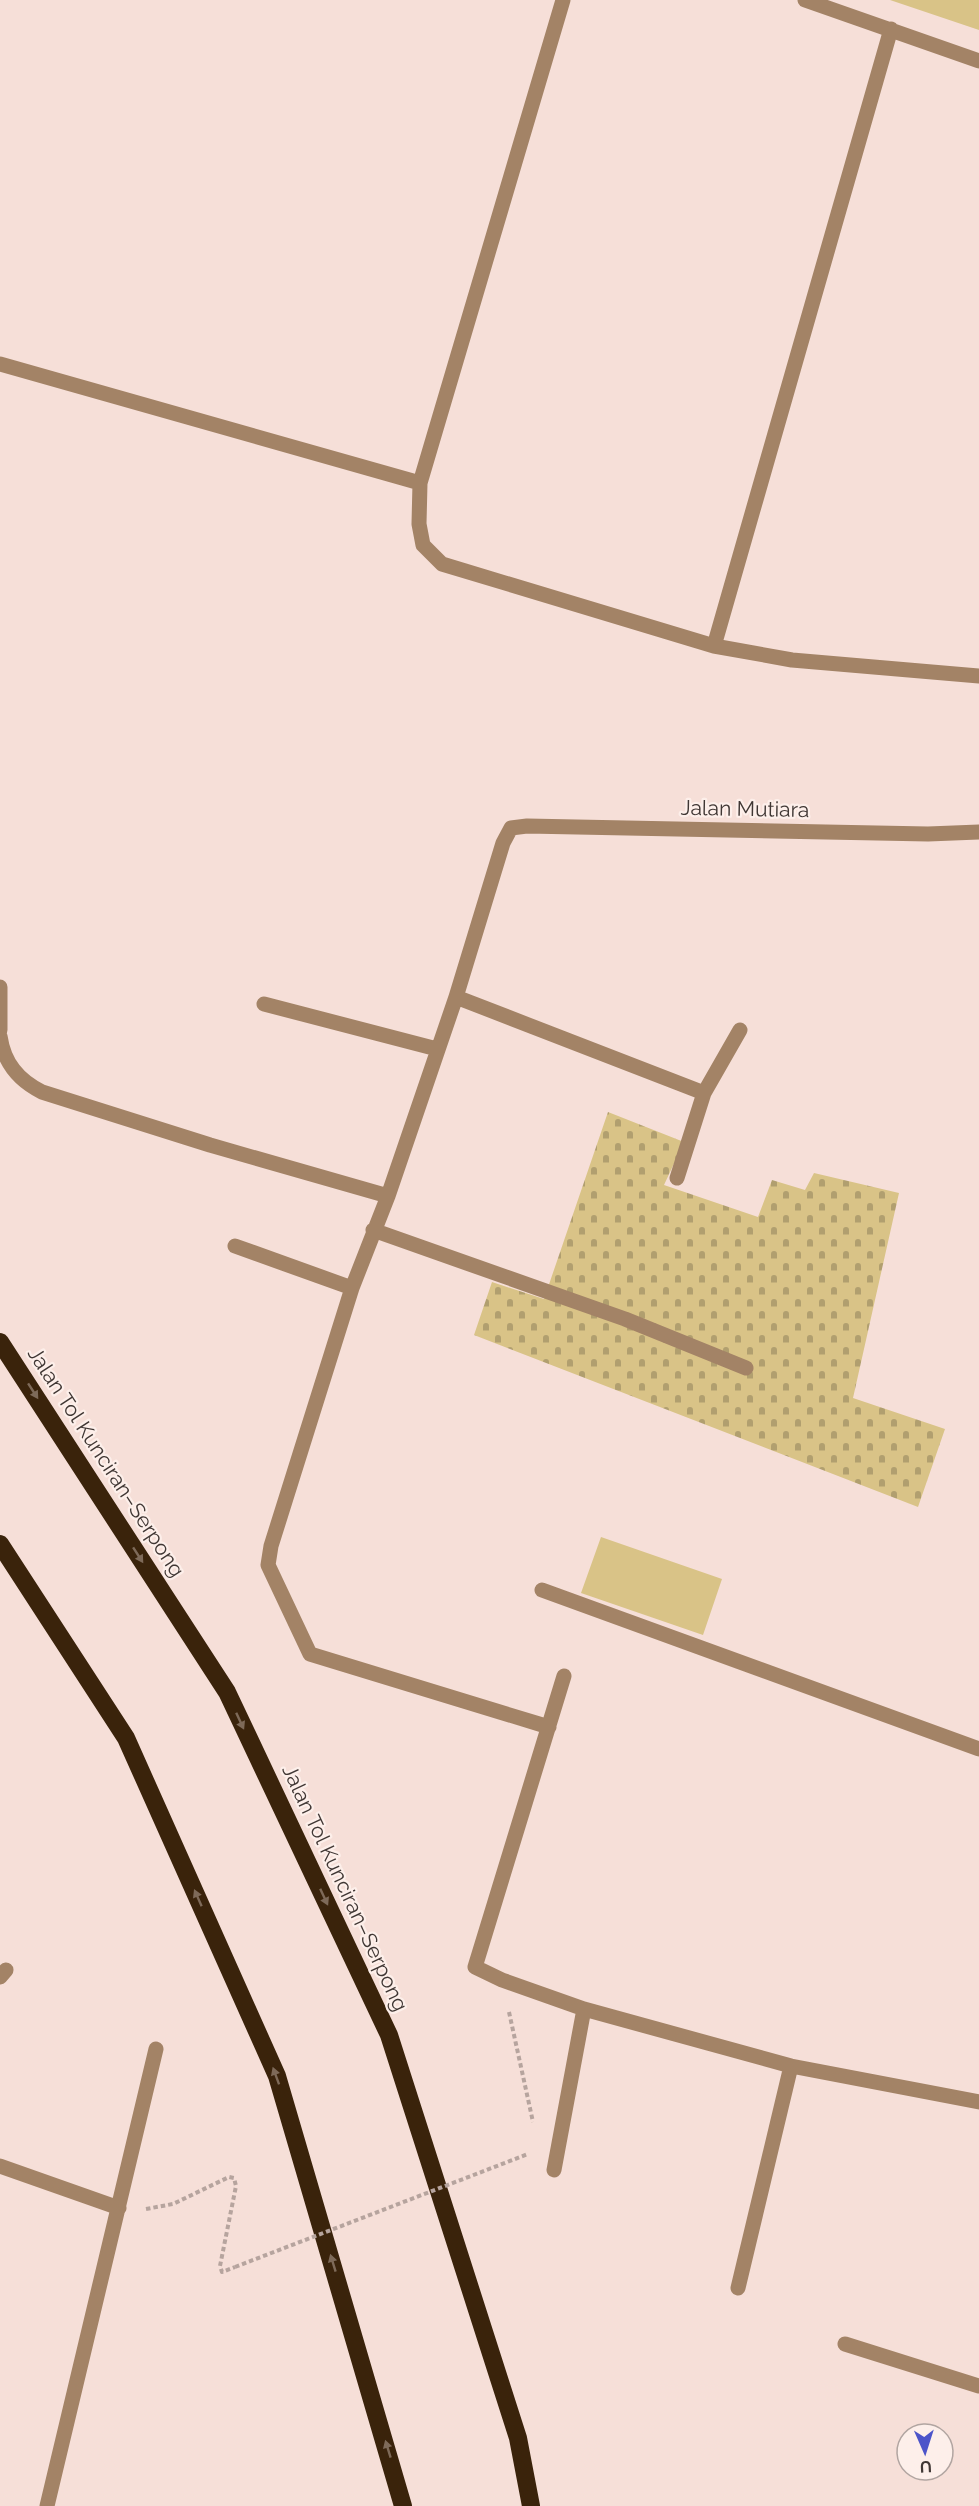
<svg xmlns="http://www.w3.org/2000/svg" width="979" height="2506" viewBox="0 0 979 2506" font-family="Raleway,sans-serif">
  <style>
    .grass { fill: #d9c387 }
    .cemetery { fill: url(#cemetery-stones) }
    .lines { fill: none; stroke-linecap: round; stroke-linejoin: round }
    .path { stroke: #b6a49e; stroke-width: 4; stroke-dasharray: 4.5 3; stroke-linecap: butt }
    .minor { stroke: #a38366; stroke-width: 15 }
    .highway { stroke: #3a230b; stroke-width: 18 }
    .path-bridge { stroke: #b6a49e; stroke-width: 4; stroke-dasharray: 4.5 3; stroke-linecap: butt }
    .oneway { fill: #7e6a59 }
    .labels { text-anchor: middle; stroke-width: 4.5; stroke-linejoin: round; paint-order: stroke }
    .street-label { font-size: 21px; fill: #403734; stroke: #fdefea }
  </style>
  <defs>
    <pattern id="cemetery-stones" width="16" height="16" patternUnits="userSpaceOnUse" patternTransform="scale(1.5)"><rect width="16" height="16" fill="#d9c387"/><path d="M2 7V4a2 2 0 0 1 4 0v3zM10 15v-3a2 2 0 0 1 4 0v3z" fill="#b19f6f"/></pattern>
  </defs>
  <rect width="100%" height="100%" fill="#f6dfd8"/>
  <path class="grass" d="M890,0h89v30z
    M601,1537l121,42 -19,56 -122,-42z"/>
  <path class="cemetery" d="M608,1112l76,30 -20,43 94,32 14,-37 33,10 9,-17 85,20 -46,205 92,31 -27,78 -444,-172 18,-53 52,17z"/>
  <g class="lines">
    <path class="path" d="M509,2012l24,110
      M146,2209l27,-5 56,-27 5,1 2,8 -16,80 2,6 13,-5"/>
    <path class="minor" d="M563,0l-143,483 -1,41 4,21 19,19 272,82 78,14 187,16
      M805,0l174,61
      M0,364l420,119
      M714,646l177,-617
      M456,997l248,96
      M264,1004l173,45
      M0,1030v-43
      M0,1036c4,27 18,44 42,56l168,53 178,51
      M677,1178l27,-85 36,-63
      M373,1230l252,89 121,49
      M235,1246l117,42
      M542,1590l437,159
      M564,1676l-89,291 27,13 82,29 207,57 188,36
      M549,1727l-239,-73 -42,-89 3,-19 81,-258 36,-92 68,-199 47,-154 8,-15 16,-2 401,8 51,-2
      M0,1977l6,-7
      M0,2166l119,42
      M554,2170l30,-161
      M738,2288l53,-222
      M845,2344l134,42
      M47,2506l109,-457"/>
    <path class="highway" d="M0,1342l227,350 162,343 129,403 13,68
      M0,1544l126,194 151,338 126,430"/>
    <path class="path-bridge" d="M235,2267l293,-113"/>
  </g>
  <defs><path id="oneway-solid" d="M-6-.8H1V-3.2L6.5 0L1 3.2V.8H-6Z" transform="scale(1.5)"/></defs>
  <g class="oneway">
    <use href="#oneway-solid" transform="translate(33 1391) rotate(57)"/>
    <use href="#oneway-solid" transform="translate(138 1555) rotate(57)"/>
    <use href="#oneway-solid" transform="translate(240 1721) rotate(65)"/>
    <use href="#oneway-solid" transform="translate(324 1897) rotate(65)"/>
    <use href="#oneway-solid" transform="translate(198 1898) rotate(-114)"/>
    <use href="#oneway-solid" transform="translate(276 2076) rotate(-110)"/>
    <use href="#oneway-solid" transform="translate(333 2263) rotate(-107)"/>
    <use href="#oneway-solid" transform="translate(388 2449) rotate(-107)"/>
  </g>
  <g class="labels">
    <g class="street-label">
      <text transform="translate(745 809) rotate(1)" y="7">Jalan Mutiara</text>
      <text transform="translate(106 1462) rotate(57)" y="7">Jalan Tol Kunciran–Serpong</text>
      <text transform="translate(345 1888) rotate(65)" y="7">Jalan Tol Kunciran–Serpong</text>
    </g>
  </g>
  <g transform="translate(925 2452) rotate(177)"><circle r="28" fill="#fdefea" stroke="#b1a5a1" stroke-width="1.5"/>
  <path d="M0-4.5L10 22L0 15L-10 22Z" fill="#4c54c9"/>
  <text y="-9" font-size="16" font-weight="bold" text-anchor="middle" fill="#403734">U</text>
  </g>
</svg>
